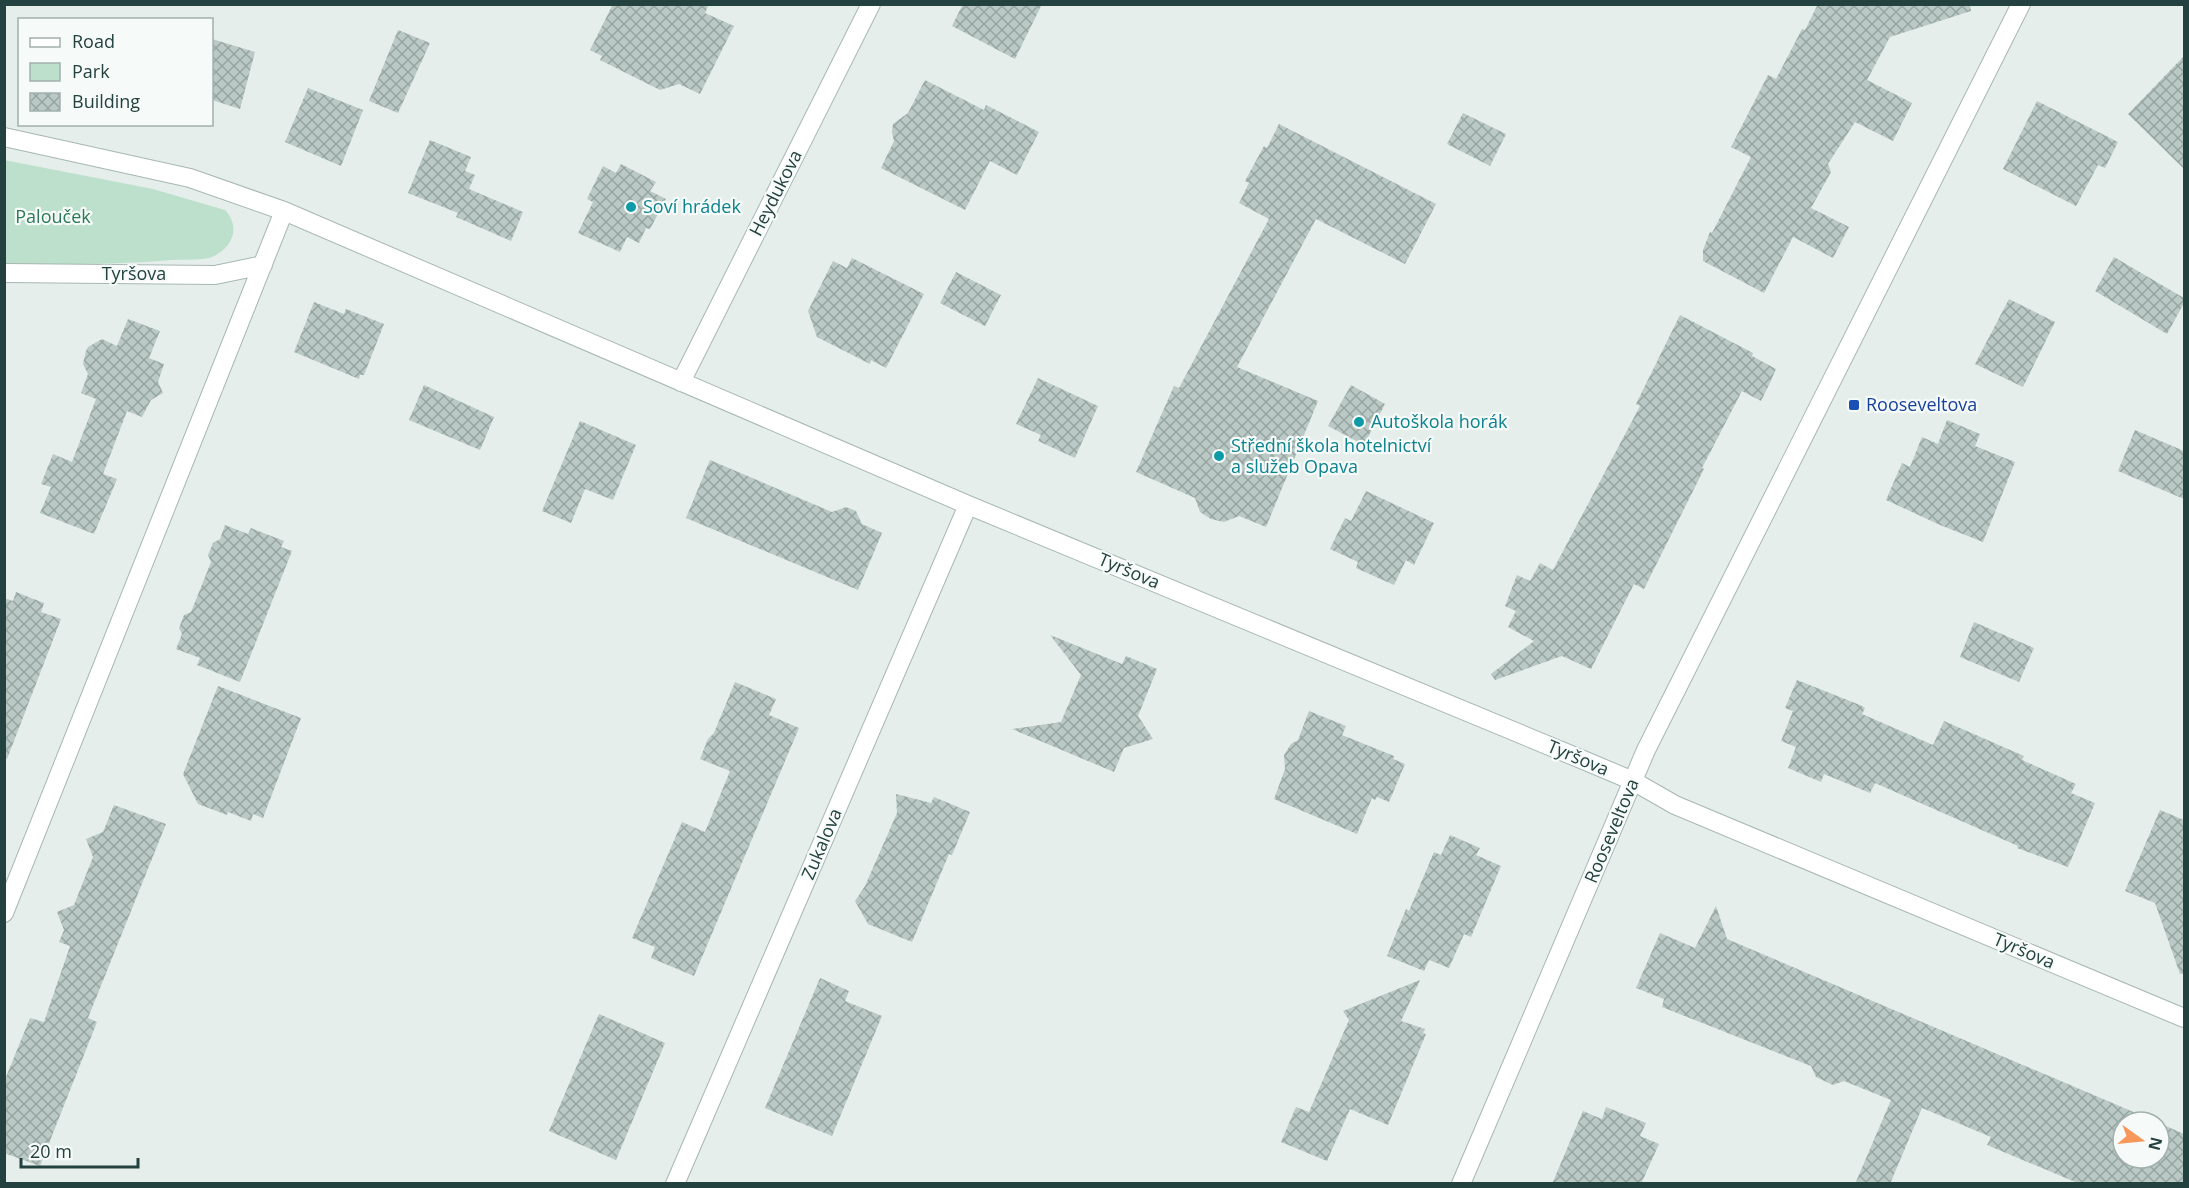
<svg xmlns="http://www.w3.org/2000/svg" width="2189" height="1188" viewBox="0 0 2189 1188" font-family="'Open Sans',sans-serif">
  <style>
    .park { fill: #bde0cc }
    .building { fill: url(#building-cross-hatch) }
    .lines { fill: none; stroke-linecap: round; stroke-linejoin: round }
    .minor-casing { stroke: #a7b7b4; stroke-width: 20 }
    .minor { stroke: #fff; stroke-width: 18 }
    .culture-dot { fill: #0f9aa8; stroke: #f6faf9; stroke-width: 2 }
    .transit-dot { fill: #1a4fb4; stroke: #f6faf9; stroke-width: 2 }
    .labels { text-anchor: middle; stroke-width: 4.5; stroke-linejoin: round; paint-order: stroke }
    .street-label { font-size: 18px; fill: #23413e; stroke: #f6faf9 }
    .culture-label { font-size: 18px; fill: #0d838f; stroke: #f6faf9; text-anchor: start }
    .park-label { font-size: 18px; fill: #2b7a55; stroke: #f6faf9 }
    .transit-label { font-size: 18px; fill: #164399; stroke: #f6faf9; text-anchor: start }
  </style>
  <defs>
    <pattern id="building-cross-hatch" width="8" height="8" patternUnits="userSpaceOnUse" patternTransform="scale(1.5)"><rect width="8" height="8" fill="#bac9c5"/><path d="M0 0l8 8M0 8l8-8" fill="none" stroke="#97a5a1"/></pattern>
  </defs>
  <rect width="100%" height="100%" fill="#e5eeeb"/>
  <path class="park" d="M4,160l149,29 72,21c16,17 8,38 -13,47 -11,4 -29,2 -41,3 -56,5 -111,4 -166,4z"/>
  <path class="building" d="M613,4h96l-4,9 29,13 -34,68 -21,-10 -19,6 -60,-30 2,-4 -12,-6z
    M963,4h79l-27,55 -63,-33z
    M1818,4h152l1,7 -81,26 -23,43 45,23 -19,38 -38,-19 -27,42 3,8 -20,36 38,19 -16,31 -40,-21 -29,56 -61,-32v-11l7,-18 2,1 39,-76 -20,-10 37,-72 8,4 26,-50 3,1z
    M398,30l32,13 -32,70 -29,-12z
    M212,39l43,13 -15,57 -28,-9z
    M2184,56v113l-56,-55z
    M925,80l59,30 2,-5 53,27 -22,43 -27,-14 -25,49 -84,-42 13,-27 -2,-9 1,-8 15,-11z
    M308,88l55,22 -22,56 -56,-24z
    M2037,101l81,41 -13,26 -7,-3 -22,41 -73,-37z
    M1463,113l43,21 -16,32 -43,-22z
    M1279,124l157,80 -31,60 -89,-45 -79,148 81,34 -52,126 -27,-11 -15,6 -13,-3 -11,-7 -5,-14 -59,-26 38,-86 5,2 90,-169 -30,-16 10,-20 -4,-2 19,-35 3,2z
    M430,140l41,17 -6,14 10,4 -6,14 54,23 -12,29 -55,-24 2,-4 -50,-20z
    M621,164l35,18 -6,9 16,8 -16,30 -4,-1 -7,15 -12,-6 -7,15 -42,-19 15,-31 -6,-3 16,-33 13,7z
    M2114,257l70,41v5l-17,31 -72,-43z
    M852,258l72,36 -38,74 -15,-8 -1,4 -53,-27 -9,-26 25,-50 14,7z
    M956,272l45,23 -16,31 -45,-23z
    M2009,299l46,23 -32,65 -48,-23z
    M314,302l30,12 2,-5 38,15 -20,51h-4l-1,4 -65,-27z
    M1680,315l73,38 -1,3 24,13 -7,16 -8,16 -19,-10 -40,77 2,1 -60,120 -10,-5 -43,85 -29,-13 -67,24 -4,-6 43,-33 -26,-14 8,-16 -11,-5 12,-31 13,6 10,-18 13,7 87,-164 -4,-2z
    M128,319l32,12 -11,27 15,6 -6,18 5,11 -12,7 -9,17 -15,-6 -24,63 14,5 -23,55 -54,-21 11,-26 -10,-3 12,-30 19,8 24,-63 -15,-6 7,-19 -5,-10 3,-13 2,-4 14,-8 15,7z
    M1038,378l60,28 -23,52 -37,-17 3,-6 -25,-11z
    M424,385l70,32 -14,33 -71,-30z
    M1351,385l34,19 -21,41 -36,-19z
    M1947,420l33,14 -5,12 40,16 -32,80 -43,-17 -54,-25 16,-37 8,4 12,-30 16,7z
    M580,421l56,24 -23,55 -28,-11 -14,34 -29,-12z
    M2135,430l49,21v48l-66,-28z
    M710,460l122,52 14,-5 10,4 6,13 20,9 -24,57 -172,-72z
    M1366,491l68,32 -20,42 -8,-5 -12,25 -38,-17 2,-6 -28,-13 15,-31 6,3z
    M225,525l23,9 3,-6 33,13 -3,6 11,4 -52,131 -43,-17 3,-7 -24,-9 6,-15 -3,-6 5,-13 7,-3 20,-50 -3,-7 5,-12 7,-4z
    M16,592l28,11 -3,9 20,7 -54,140 -3,-1v-160l9,3z
    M1974,622l60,26 -15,34 -59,-25z
    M1050,635l72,29 4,-8 31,13 -19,47 15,23 -29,9 -10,24 -102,-43 49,-7 20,-47z
    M1797,680l63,25 5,3 -3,6 71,31 11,-24 80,35 -2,4 54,24 -5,9 24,10 -27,64 -51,-19 1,-2 -143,-63 -5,10 -46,-19 -3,8 -33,-14 8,-21 -15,-6 12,-30 -8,-3z
    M735,682l41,17 -7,16 30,13 -105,248 -43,-18 4,-11 -23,-9 50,-116 23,10 25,-61 -30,-12 8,-20 6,-6z
    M218,686l83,32 -38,100 -10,-4 -2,7 -23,-9 -1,3 -29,-11 -15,-30z
    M1309,711l37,15 -4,9 52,21 -1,3 12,5 -16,38 -12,-5 -2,3 -3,-2 -15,36 -83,-35 11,-30 -1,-14 7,-11 7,-4z
    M896,794l35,9 3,-6 36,15 -18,43 -3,-1 -37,88 -44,-18 -13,-23 10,-15 32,-73z
    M114,805l52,19 -78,194 9,4 -57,144 -36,-13v-71l26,-64 14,4 26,-76 -11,-4 5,-12 -7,-18 17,-7 19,-48 -7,-18 17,-7z
    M2160,810l24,10v153l-4,1 -25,-71 -30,-12z
    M1450,835l30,13 -4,7 25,11 -30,71 -7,-3 -15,34 -20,-8 -5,11 -37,-15 19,-47 3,2 25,-59 7,3z
    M1716,906l11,33 430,183h-34v36h36v-35l25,11v50h-104l-93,-39 4,-8 -69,-29 -32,76h-35l36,-84 -47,-19 -11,4 -17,-8 -5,-11 -149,-59 2,-8 -28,-11 24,-55 35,15z
    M820,978l29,13 -4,10 37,15 -50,120 -67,-28z
    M1420,980l-19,41 24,8 -2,4 3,1 -38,91 -38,-16 -23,52 -46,-19 15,-35 13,5 40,-92 -6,-9z
    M599,1014l66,29 -49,117 -67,-29z
    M1606,1107l40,16 -6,13 19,8 -18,40h-89l31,-73 19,8z"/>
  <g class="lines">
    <g class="minor-casing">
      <path id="minor" d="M4,137l186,41 94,33 684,294 620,257 45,19 42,24 509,213
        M4,273l211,2 48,-10
        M681,382l190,-378
        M4,913l280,-702
        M675,1184l293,-679
        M1461,1184l185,-434 375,-746"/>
    </g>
    <use href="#minor" class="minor"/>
  </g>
  <g class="culture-dot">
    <circle cx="631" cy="207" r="6"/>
    <circle cx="1359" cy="422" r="6"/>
    <circle cx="1219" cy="456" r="6"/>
  </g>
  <rect class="transit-dot" x="1848" y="399" width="12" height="12" rx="3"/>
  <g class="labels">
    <g class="street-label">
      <text transform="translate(776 193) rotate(-63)" y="6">Heydukova</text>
      <text x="134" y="280">Tyršova</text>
      <text transform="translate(1129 571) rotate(23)" y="6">Tyršova</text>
      <text transform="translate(1578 758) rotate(23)" y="6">Tyršova</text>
      <text transform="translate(1612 831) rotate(-67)" y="6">Rooseveltova</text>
      <text transform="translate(822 844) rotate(-67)" y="6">Zukalova</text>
      <text transform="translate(2024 951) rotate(23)" y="6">Tyršova</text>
    </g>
    <g class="culture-label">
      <text x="643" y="213">Soví hrádek</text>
      <text x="1371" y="428">Autoškola horák</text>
      <text x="1231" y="452">Střední škola hotelnictví<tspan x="1231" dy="21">a služeb Opava</tspan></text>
    </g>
    <g class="park-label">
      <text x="53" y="223">Palouček</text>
    </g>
    <g class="transit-label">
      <text x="1866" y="411">Rooseveltova</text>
    </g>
  </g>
  <rect width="2189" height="1188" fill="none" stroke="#23413e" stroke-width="12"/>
  <rect x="18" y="18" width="195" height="108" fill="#f6faf9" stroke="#a2b0ae" stroke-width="1.5"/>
  <rect x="30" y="38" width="30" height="9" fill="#ffffff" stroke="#a2b0ae" stroke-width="1.5"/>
  <text x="72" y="48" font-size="18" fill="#23413e">Road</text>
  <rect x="30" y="63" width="30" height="18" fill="#bde0cc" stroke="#a2b0ae" stroke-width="1.5"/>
  <text x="72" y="78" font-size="18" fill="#23413e">Park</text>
  <rect x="30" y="93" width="30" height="18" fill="url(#building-cross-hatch)" stroke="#a2b0ae" stroke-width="1.5"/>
  <text x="72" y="108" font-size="18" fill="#23413e">Building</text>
  <g transform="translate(2141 1140) rotate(105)"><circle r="28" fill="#f6faf9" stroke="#a2b0ae" stroke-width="1.5"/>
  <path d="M0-4.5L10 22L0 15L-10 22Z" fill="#f7985a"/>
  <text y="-9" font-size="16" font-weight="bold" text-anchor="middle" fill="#23413e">N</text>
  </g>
  <path d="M21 1158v9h117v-9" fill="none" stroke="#23413e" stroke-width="3"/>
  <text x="30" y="1158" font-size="18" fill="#23413e" stroke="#f6faf9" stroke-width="4.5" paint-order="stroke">20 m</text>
</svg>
